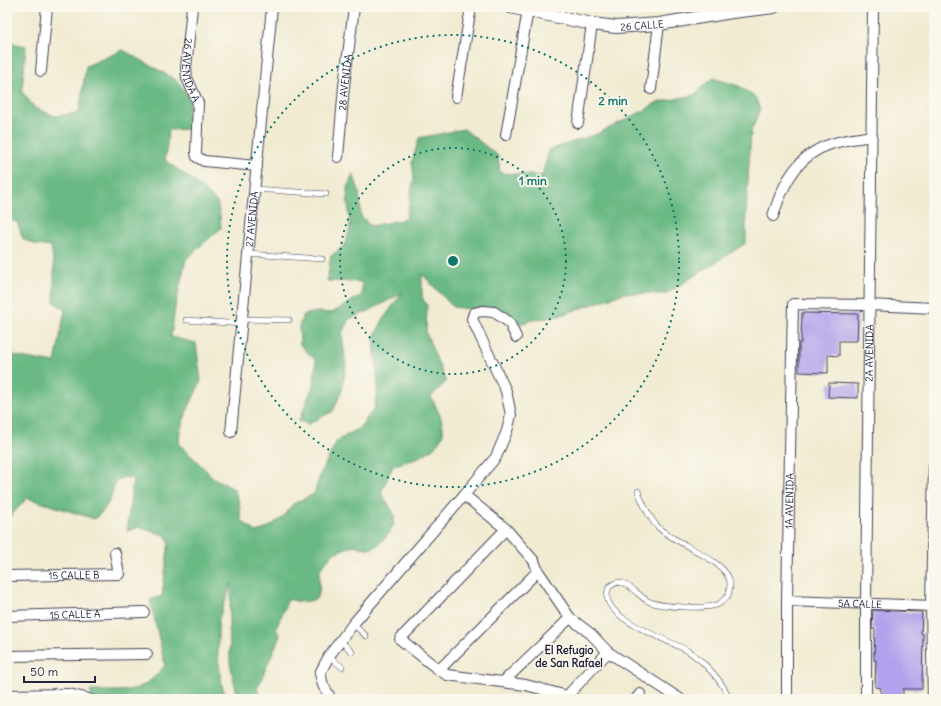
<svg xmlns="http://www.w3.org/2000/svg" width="941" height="706" viewBox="0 0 941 706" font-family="Delius,sans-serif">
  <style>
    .forest { fill: #6bb984; stroke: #466e60 }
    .building { fill: #b2a1ec }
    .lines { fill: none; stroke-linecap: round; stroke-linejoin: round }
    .service-casing { stroke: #414052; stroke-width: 6 }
    .minor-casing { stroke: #414052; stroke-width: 12 }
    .tertiary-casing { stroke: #414052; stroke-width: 14 }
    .service { stroke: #fff; stroke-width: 5 }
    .minor { stroke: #fff; stroke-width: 10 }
    .tertiary { stroke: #fff; stroke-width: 12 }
    .ring { fill: none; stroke: #0f766e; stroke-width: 2; stroke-dasharray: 2 4 }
    .labels { text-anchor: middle; stroke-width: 4; stroke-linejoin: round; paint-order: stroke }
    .street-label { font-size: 10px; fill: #22223b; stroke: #fbf7ec }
    .neighbourhood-label { font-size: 11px; font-weight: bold; fill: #22223b; stroke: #fbf7ec }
    .centre { fill: #0f766e; stroke: #fbf7ec; stroke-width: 2 }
    .ring-label { font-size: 12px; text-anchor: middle; font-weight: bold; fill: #0f766e; stroke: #fbf7ec; stroke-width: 4; stroke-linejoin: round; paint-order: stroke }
  </style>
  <rect width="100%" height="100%" fill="#fbf7ec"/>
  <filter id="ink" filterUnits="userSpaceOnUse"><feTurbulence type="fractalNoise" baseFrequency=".025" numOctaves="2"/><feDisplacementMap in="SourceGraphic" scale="8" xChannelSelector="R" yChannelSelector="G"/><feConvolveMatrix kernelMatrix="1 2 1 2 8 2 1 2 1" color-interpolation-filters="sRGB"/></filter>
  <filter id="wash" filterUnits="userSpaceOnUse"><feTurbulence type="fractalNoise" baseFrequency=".012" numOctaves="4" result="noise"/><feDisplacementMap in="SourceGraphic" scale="16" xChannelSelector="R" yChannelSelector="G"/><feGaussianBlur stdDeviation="0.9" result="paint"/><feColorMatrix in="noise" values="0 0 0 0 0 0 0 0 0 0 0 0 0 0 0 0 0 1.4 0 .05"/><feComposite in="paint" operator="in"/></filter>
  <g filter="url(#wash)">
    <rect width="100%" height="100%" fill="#f1ebd2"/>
    <path class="forest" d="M7,42l19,4 -4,46 13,16 20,8 24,-3 7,-47 37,-16 55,31 11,17 2,17 -1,14 -21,1 -4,30 31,23 21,19 3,14 1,12 -35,31 -11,48 -4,30 25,6 5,38 -14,30 -7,20 -1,13 35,34 20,11 5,12 2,19 15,12 10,-3 17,-12 10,-13 21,-10 7,-22 16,-31 22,-13 15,-19 4,-22 -4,-50 10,-19 18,-25 -33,18 -20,8 -7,14 4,33 -4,24 -9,21 -25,13 -9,-3 15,-38 2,-22 -16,-16 -1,-18 4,-12 14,-3 15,1 30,-18v-13l-35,-1 4,-25 13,-10 6,-17 -3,-39 6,-17 6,18 2,25 10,10 35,-7 8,-41 -2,-16 7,-24 45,-9 34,27 2,17 42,3 7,-26 48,-16 48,-24 11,-7 38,-8 19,-17 26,8 17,12 4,12 -9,21 -5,82v30l-80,51 -42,-1 -65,23 -26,4 -14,4 -14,-8 -9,-9h-17l-9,2 -17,-2 -31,-33v23l5,9 -1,27 20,49 -15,15c5,10 13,23 12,35 0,3 -2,6 -4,9 -9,15 -30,19 -46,25l-12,27c4,7 11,15 13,22 4,10 -13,30 -21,33 -7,1 -13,-1 -19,-3l-20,8 -14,16 -1,25 -4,6 -15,2 -12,-3 -12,30 4,7 -23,53 6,10h-25l-8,-36 -1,-43 3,-37 -14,38v35l4,30 5,13h-134l-3,-8c13,0 35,1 47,-3 12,-4 21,-14 28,-23l-15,-65 12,-4 7,-55 -4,-6 -27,-8 -6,3h-5l6,-51 -9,-2 -9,5c-5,18 -6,24 -20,37l-68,-21 -20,22v-174l8,10 40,7 10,-53 -11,-8v-36l-3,-19 -15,-2 -13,-6 -6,-17 -10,-2z"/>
    <g id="blocks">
      <path class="building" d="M802,313l56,1 -1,27h-18v15l-11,-1v18l-29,-1v-29h2z
        M829,383l29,1v14l-30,-1z
        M873,610l49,2 -1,21 2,1 -1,55h-19v10h-23l1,-11 -6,-1 1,-27h-2l1,-31h-3z"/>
    </g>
  </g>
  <g filter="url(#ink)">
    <use href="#blocks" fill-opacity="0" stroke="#414052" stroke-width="1"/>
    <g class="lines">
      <g class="service-casing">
        <path id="service" d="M255,189l71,5
          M248,254l74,5
          M242,319l47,1
          M186,320l56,4
          M638,491c3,9 12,28 19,35 14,17 73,34 73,58 0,3 -1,8 -2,12 -3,2 -6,6 -9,8 -12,6 -59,3 -71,-3 -9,-5 -16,-15 -26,-18 -5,-2 -9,1 -13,4 -1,3 -2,7 -2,9 1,25 63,44 81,55 15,10 36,31 41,48
          M353,624l13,12
          M340,640l12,12
          M329,656l13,11"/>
      </g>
      <g class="minor-casing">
        <g id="minor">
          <path id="s1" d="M192,7l-6,61 1,10 11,25 -2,50 1,4 7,4 53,5"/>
          <path d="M41,71l6,-64"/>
          <path d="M651,89l8,-65"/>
          <path d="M456,97l15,-90"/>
          <path d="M578,123l14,-99"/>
          <path d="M506,135l22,-125"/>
          <path id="s2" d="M338,157l6,-71 10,-79"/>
          <path d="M773,216c11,-36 27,-65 65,-74 11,-3 23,-4 34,-6"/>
          <path d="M516,337l-7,-15 -15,-10 -12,-1 -8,2 -2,6 34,72 5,24 -4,16 -11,26 -32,38 42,34 28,32 4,10 32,47 21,16 17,18 72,47"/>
          <path id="s3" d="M231,432l41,-425"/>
          <path d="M506,529l-106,110 39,31 8,5 79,10 41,11 41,-44"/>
          <path id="s4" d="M7,576l112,-2 -4,-21"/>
          <path id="s5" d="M787,601l147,5"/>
          <path id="s6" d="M7,616l137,-4"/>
          <path d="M7,656l140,-2"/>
          <path d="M439,670l99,-99"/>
          <path d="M503,682l67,-64"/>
          <path d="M7,695l62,-1 20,5"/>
          <path d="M331,699l-8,-14 -3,-12 9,-17 24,-32 111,-129"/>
          <path d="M636,699l4,-5"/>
          <path id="s7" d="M787,699v-98l6,-297 76,1 65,3"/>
          <path id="s8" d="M866,699v-96l7,-596"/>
          <path d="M933,699l-2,-94 3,-139"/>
        </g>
      </g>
      <g class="tertiary-casing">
        <g id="tertiary">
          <path id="s9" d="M510,7l82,17 24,3 43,-3 73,-12 42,-5"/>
        </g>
      </g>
      <use href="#service" class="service"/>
      <use href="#minor" class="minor"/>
      <use href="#tertiary" class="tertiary"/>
    </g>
  </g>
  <g class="ring">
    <circle cx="453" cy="261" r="113"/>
    <circle cx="453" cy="261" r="226"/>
  </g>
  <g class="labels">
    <g class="street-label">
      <text dy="4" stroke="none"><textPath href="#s9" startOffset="134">26 CALLE</textPath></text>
      <text dy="4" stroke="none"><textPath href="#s1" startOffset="64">26 AVENIDA A</textPath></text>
      <text dy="4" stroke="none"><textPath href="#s2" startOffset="75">28 AVENIDA</textPath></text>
      <text dy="4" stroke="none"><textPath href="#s3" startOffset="214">27 AVENIDA</textPath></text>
      <text dy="4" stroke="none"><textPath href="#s8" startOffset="346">2A AVENIDA</textPath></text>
      <text dy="4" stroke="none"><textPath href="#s7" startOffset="198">1A AVENIDA</textPath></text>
      <text dy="4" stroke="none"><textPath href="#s4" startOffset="67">15 CALLE B</textPath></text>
      <text dy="4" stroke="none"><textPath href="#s5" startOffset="73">5A CALLE</textPath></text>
      <text dy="4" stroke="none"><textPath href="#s6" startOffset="68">15 CALLE A</textPath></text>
    </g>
    <g class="neighbourhood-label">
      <text x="569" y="654">El Refugio<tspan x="569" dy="13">de San Rafael</tspan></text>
    </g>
  </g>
  <circle cx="453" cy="261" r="6" class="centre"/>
  <g class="ring-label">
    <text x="613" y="105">2 min</text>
    <text x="533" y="185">1 min</text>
  </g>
  <rect width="941" height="706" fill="none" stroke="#fbf7ec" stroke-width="24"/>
  <path d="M24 676v6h71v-6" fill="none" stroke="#22223b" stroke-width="2"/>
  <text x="30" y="676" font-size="12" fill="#22223b" stroke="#fbf7ec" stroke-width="3" paint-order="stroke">50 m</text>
</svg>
